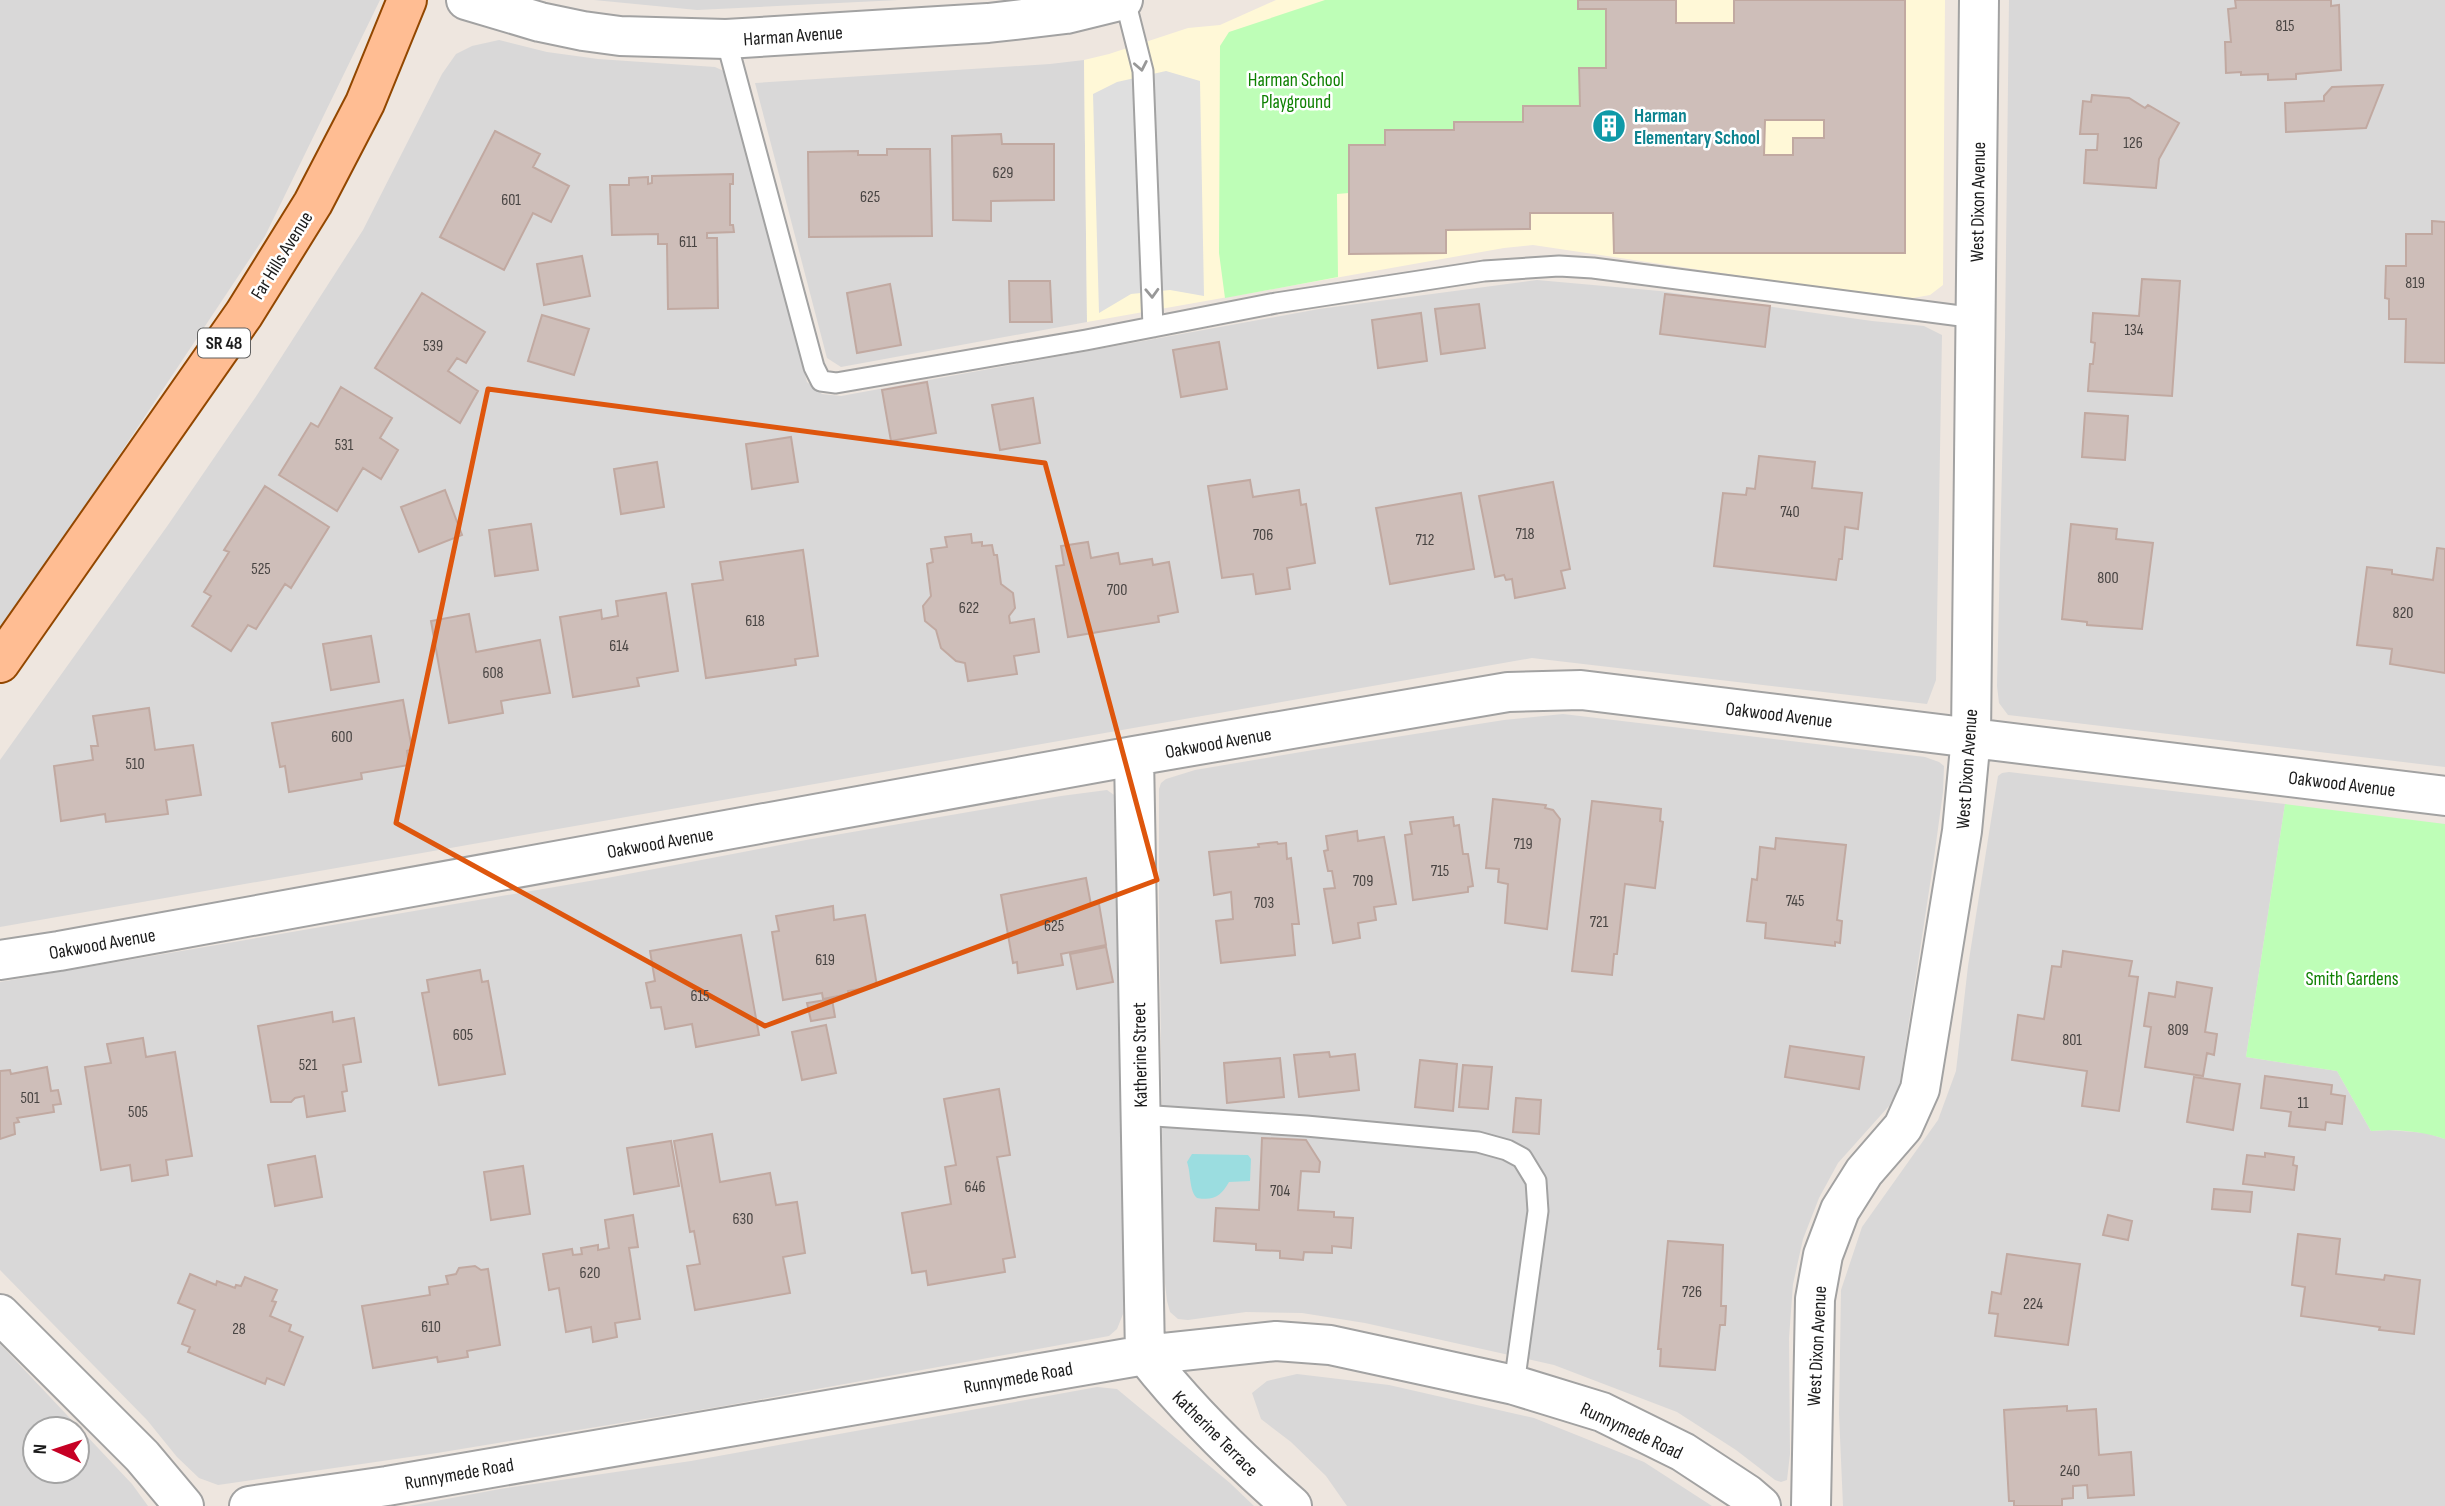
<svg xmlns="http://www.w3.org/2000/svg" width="2445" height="1506" viewBox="0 0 2445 1506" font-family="'Sofia Sans Condensed',sans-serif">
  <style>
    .residential { fill: #d9d8d8; fill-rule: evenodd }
    .education { fill: #fff8d7 }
    .park { fill: #befeb7 }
    .parking { fill: #dfdfdf }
    .water { fill: #9bdde0 }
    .building { fill: #cebeb9; stroke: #c1a9a1; stroke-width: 2; fill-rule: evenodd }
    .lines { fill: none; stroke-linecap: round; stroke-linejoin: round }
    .service-casing { stroke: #a2a2a2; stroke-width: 23 }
    .minor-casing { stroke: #a2a2a2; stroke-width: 42 }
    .primary-casing { stroke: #924700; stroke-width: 42 }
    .service { stroke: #fff; stroke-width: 19 }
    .minor { stroke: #fff; stroke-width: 38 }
    .primary { stroke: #ffbd93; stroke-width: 38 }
    .oneway { stroke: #989898 }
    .marked { fill: none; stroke: #de560d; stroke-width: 5; stroke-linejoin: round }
    .labels { text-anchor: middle; stroke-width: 5; stroke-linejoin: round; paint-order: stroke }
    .number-label { font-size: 16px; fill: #484442 }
    .shield { fill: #fff; stroke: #5f5f5f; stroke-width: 2 }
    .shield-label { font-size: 18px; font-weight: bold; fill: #1b1b1b }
    .street-label { font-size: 19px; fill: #1b1b1b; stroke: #fff }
    .park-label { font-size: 19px; fill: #0f8102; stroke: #fff }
    .culture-label { font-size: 19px; font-weight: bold; fill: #0d838f; stroke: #fff; text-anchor: start }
  </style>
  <rect width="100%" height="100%" fill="#eee6df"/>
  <path class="residential" d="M0,0h380l-115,236 -265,398z
    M594,0h305l-202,10z
    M2009,0h436v767l-437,-52 -9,-12 -2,-17 8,-349z
    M499,40l48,12 51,7 117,8 11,5 81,310 15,12 19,2 478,-87 218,-29 123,11 212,30 52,5 18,9 -6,345 -9,24 -395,-46 -1532,269v-167l168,-235 89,-130 106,-165 79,-156 14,-20 16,-8z
    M1084,60l3,262 -246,45 -14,-9 -72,-275 295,-19z
    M1563,714l362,43 14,5 5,4 -1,26 -9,66 -35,230 -10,18 -51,57 -19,35 -16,41 -10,45 -4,54 1,116 -3,26 -6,2 -6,-2 -39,-30 -59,-38 -123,-47 -189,-42 -63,-10 -56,-1 -58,8 -10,-1 -8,-7 -3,-11 -3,-26 -5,-377v-109l2,-6 5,-4 29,-9 118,-20 191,-30z
    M2009,772l276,32 -39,253 91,14 34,60 17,-1 38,3 19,6v367h-602l-4,-92 2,-124 21,-63 76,-107 18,-49 12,-105 30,-190 4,-3z
    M1107,790l10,7 6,383v134l-6,15 -8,7 -391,71 -281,46 -219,32 -19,-7 -22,-21 -30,-37 -147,-150v-288l607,-104 199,-38 255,-44z
    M0,1344l132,140 16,22h-148zM35,1429h42v42h-42z
    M1297,1374l92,11 145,33 110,44 68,44h-365l-21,-30 -35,-34 -30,-23 -9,-26 15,-12z
    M1097,1387l20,2 113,94 24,23h-845l91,-17 191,-28z"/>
  <path class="education" d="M1276,0h669l-2,285 -13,10 -17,3 -112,-13 -268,-40 -29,3 -417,74 -3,-262 25,-6 79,-26 32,-3z"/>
  <path class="park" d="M1325,0h253l28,9v59h-27l1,38h-57v16h-68l-1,8h-69v15h-36v48l-12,1 1,83 -113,21 -6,-45 1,-207 9,-14z
    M2285,804l160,20v315c-24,-8 -49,-10 -74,-8l-34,-60 -91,-14z"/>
  <path class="parking" d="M1166,71l34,10 4,215 -34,-6 -39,4 -32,19 -6,-219 24,-12z"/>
  <path class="water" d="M1192,1154l56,1 3,4 -1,22 -21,1c-8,14 -15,19 -32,16 -8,-7 -6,-25 -10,-36z"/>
  <path class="building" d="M1578,0h98v23h58v-23h171v253h-291l-1,-40h-83v16l-84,1v23l-97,1v-109h36v-15h69v-8h69v-16h57l-1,-38h27v-59h-28zM1765,120h59v18h-31v17h-29z
    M2235,0h96v6l8,-1 2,65 -45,4v5l-28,1v-6l-27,1v-3l-15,1 -1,-31h6l-3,-33 8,-1z
    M2383,85l-17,43 -80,4 -1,-29 39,-2v-5l8,-9z
    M2092,95l37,3 16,10 3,-3 31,18 -20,36 -3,29 -72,-5 2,-33h11l1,-16h-18l3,-33 8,1z
    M495,131l45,23 -7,13 36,19 -18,36 -18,-9 -29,57 -64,-33z
    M1001,134l1,10h52v56l-63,1v20l-38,-1 -1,-84z
    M887,149h43l2,87 -123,1 -1,-85 50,-1v4h29z
    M733,174v10h-3v41h3l1,7 -27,1v5h10l1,70 -50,1 -1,-65h-9v-10l-46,1 -2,-50h19v-7l19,-1v7l4,-1v-7z
    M2432,221l13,1v141l-40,-1 1,-43h-17v-20l-4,-1 1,-32h20v-32h26z
    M582,256l8,40 -46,9 -7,-41z
    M2142,279l38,2 -8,115 -84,-5 2,-27h3l2,-21 -4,-1 2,-29 46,3z
    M1009,281h41l2,41h-42z
    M890,284l11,61 -44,8 -10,-60z
    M422,293l63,39 -19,31 -9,-5 -9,13 30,20 -18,32 -85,-55z
    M1665,294l105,12 -5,41 -105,-13z
    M1479,304l6,44 -44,6 -6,-45z
    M1421,313l6,48 -49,7 -6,-48z
    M542,315l47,14 -15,46 -46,-14z
    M1219,342l8,47 -46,8 -8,-47z
    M927,382l9,51 -45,8 -9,-51z
    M341,387l51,31 -12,20 18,12 -17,29 -18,-11 -26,43 -58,-36 32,-52 7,4z
    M1033,398l7,45 -40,7 -8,-45z
    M2085,413l43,3 -3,44 -43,-3z
    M791,437l7,45 -46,7 -6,-45z
    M1759,456l56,6 -3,26 50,5 -4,36 -13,-2 -3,32h-3l-3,21 -122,-14 9,-73 23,2 1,-7 8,1z
    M657,462l7,45 -43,7 -7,-45z
    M1250,480l3,17 46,-7 2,15 5,-1 9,59 -28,5 3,21 -34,5 -3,-20 -31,4 -14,-92z
    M1553,482l17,87 -9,2 4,17 -50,10 -3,-19 -6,1 -2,-5 -9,2 -16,-81z
    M265,486l64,41 -38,61 -6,-4 -29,45 -8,-4 -17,26 -39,-25 19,-30 -7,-4 25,-40 -5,-2z
    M445,490l17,45 -43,17 -18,-45z
    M1461,493l13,76 -84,15 -14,-76z
    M531,524l7,46 -43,6 -6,-46z
    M2071,524l46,5 -1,10 37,4 -11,86 -55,-4v-3l-25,-3z
    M971,534l1,9 10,-1v4l10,-1 2,10h3l4,29 12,9 2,15 -6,8 1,7 24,-4 5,33 -25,4 3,18 -49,7 -3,-18 -9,-2 -15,-13 -5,-18 -11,-9 -2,-15 8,-10 -4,-32 6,-2 -2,-13 16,-2 -2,-10z
    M1088,542l3,16 27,-5 2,11 32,-5 1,6 16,-3 9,50 -20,4 1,6 -91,15 -12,-71 8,-1 -3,-19z
    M2437,548l8,1v124l-55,-9 2,-15 -35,-4 10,-78 25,3v4l41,6z
    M803,550l15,106 -23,3 1,6 -90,13 -14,-94 31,-4 -3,-18z
    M666,593l12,78 -41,7 2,8 -66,11 -13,-80 41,-7 1,9 16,-3 -2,-15z
    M469,614l7,38 64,-12 10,53 -49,8 2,12 -54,10 -18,-102z
    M371,636l8,46 -48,8 -8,-46z
    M403,700l9,49 -5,2 2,14 -48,8 1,6 -73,13 -4,-26 -5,1 -8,-44z
    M149,708l6,42 38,-5 8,50 -35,5 2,14 -62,8 -1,-8 -44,7 -7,-55 39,-6 -2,-14h7l-5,-30z
    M1493,799l53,6 -1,3 8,2 7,9 -13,110 -42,-6 3,-39 -10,-2 1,-13 -13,-1z
    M1592,801l69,8 -1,12 3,1 -8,66 -30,-4 -8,70h-3l-2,21 -40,-4z
    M1453,817l1,9 5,-1 4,29h5l5,32 -5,1v5l-55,8 -8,-65 7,-1 -2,-12z
    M1357,831l1,10 26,-4 12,67 -22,3 2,13 -18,3 2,15 -27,5 -9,-54 11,-1 -3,-17h-4l-4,-20 4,-1 -2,-14z
    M1776,838l70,7 -9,75 5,1 -2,22 -5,-1v4l-70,-8 1,-15 -19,-2 5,-42 5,1 3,-33 15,2z
    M1277,842l1,2 8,-1 1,16 4,-1 8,66h-7l3,31 -74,8 -5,-42 17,-2 -2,-27 -17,3 -5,-43 50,-5 -1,-3z
    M1086,878l5,27 8,-1 7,41 -45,9 2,11 -45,8 -1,-11 -4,1 -12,-68z
    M833,906l1,14 31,-5 12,71 -29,5 1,3 -26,5 -1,-6 -39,7 -11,-68 7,-1 -3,-15z
    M741,935l18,100 -63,12 -4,-23 -27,5 -4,-22 -10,1 -5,-25 9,-2 -5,-30z
    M1106,947l7,35 -36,7 -7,-35z
    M2063,951l69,10 -3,15 9,1 -19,134 -37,-5 5,-35 -75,-11 6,-45 26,4 8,-53 9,1z
    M480,970l2,12 6,-1 17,93 -66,11 -17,-92 7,-1 -2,-12z
    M2177,982l35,6 -7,44 12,2 -3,21 -7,-2 -4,23 -58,-9 6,-40 -7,-1 5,-33 26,4z
    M832,999l3,18 -24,4 -4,-18z
    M332,1012l1,10 21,-4 7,44 -18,3 4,26 -5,1 3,19 -38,6 -3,-21 -9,2 -4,4h-20l-13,-76z
    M826,1025l10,48 -34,7 -10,-48z
    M143,1038l3,19 29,-5 17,104 -26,4 2,15 -36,6 -2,-16 -29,5 -16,-103 26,-4 -4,-19z
    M1790,1046l74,11 -5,32 -74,-12z
    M1329,1052l1,5 25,-3 4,36 -60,7 -5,-42z
    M1280,1058l4,39 -57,6 -3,-40z
    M1420,1060l37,4 -4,47 -38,-4z
    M1463,1065l29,2 -4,42 -29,-2z
    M47,1067l4,24 7,-1 3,14 -8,1 1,7 -37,6 2,4 -5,1 1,11 -15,5v-68l10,-1 1,4z
    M2265,1076l67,9 -1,9 14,2 -3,28 -16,-2 -1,8 -36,-4 2,-14 -30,-4z
    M2194,1077l46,7 -7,46 -46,-8z
    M999,1089l11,66 -13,2 18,100 -12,2 2,13 -77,13 -2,-14 -14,2 -10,-60 49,-9 -6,-37 11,-2 -12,-66z
    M1516,1098l25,2 -2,34 -26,-2z
    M712,1134l8,48 50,-9 6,32 21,-3 8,51 -22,4 7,36 -95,17 -8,-44 13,-2 -6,-33 -4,1 -16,-91z
    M1262,1138l44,2 14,22 -1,10 -18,-1 -3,39 36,2v5l19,1 -2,30 -19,-2v7l-28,-1 -1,8 -23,-2v-7l-24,-1v-6l-42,-3 2,-33 43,2z
    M671,1141l8,45 -45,8 -7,-46z
    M2265,1153l29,4 -1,8 4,1 -3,24 -51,-6 4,-29 18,2z
    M315,1156l7,41 -47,9 -7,-41z
    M523,1166l7,48 -39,6 -7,-48z
    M2214,1189l38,3 -2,20 -38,-3z
    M633,1215l5,32 -9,1 11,71 -25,4 2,14 -24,5 -2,-15 -25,5 -7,-44 -10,2 -6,-36 29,-5 1,6 9,-1 -1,-6 17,-3v5l11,-2 -4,-28z
    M2108,1215l24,6 -4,19 -25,-5z
    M2298,1234l42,5 -4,35 48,6 1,-5 35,5 -6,54 -35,-4 1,-3 -79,-11 4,-29 -13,-2z
    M1668,1241l55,4 -2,61h5l-1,19h-5l-5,45 -55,-4 1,-17h-3z
    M2007,1254l73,10 -12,81 -73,-9 3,-22 -9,-1 3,-21 9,2z
    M475,1266l6,4 7,-1 12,76 -33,6 1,6 -30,5 -1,-5 -64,11 -11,-62 68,-11 -1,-8 19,-3 -2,-8 10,-2 3,-6z
    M190,1274l26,11 1,-4 18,7 1,-3 5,1 4,-9 32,13 -5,11 4,1 -6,14 21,9 -2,6 14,6 -19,48 -17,-7 -2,6 -77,-32 2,-5 -8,-3 13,-34 -17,-7z
    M2067,1406v5l29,-2 3,46 32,-3 3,43 -46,3 -1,-13 -14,1v12l-11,1v7h-48v-5h-5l-5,-91z"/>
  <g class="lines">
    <g class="service-casing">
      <path id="service" d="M1125,0l18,71 10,256
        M726,39l88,328 7,14 15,2 250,-43 190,-37 208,-32 75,-5 34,2 383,50
        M1140,1115l166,11 172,16 29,8 15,8 14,23 2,30 -24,174"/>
    </g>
    <g class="minor-casing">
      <path id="minor" d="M466,0l74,22 43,9 37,5 106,3 262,-16 78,-9 57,-14
        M1134,756l11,599c44,56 93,104 147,151
        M0,960l59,-9 1075,-195 374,-64 73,-2 864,106
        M0,1314l142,142 42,50
        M249,1506l138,-20 758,-131 131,-14 54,4 184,40 88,27 81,40 64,42 14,12
        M1811,1506l4,-207 8,-44 17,-45 24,-38 39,-45 17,-38 42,-258 9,-94 8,-737"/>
    </g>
    <g class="primary-casing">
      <path id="primary" d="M0,663l244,-349 69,-111 52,-100 42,-103"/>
    </g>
    <use href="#service" class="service"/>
    <use href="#minor" class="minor"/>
    <use href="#primary" class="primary"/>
  </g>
  <defs><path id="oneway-chevron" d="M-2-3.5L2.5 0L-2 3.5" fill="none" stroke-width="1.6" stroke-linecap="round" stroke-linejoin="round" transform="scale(1.75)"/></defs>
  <g class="oneway">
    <use href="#oneway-chevron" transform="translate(1141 66) rotate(79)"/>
    <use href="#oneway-chevron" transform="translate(1152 293) rotate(88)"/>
  </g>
  <path class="marked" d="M488,389l557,74 112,417 -392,146 -369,-203z"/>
  <defs>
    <g id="building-disc" transform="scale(1.75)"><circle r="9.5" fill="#0f9aa8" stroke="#fff"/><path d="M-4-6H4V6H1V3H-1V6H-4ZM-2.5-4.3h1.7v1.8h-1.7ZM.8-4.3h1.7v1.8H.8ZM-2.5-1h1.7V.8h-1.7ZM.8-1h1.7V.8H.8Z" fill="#fff"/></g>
  </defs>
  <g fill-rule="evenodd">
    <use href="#building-disc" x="1609" y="126"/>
  </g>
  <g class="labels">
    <g class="number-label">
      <text x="2285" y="31">815</text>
      <text x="2133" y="148">126</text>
      <text x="1003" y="178">629</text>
      <text x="870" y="202">625</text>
      <text x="511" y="205">601</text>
      <text x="688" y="247">611</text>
      <text x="2415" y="288">819</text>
      <text x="2134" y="335">134</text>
      <text x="433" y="351">539</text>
      <text x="344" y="450">531</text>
      <text x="1790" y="517">740</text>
      <text x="1525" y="539">718</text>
      <text x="1263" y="540">706</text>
      <text x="1425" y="545">712</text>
      <text x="261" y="574">525</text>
      <text x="2108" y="583">800</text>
      <text x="1117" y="595">700</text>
      <text x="969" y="613">622</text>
      <text x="2403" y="618">820</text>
      <text x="755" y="626">618</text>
      <text x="619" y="651">614</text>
      <text x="493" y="678">608</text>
      <text x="342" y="742">600</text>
      <text x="135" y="769">510</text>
      <text x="1523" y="849">719</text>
      <text x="1440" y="876">715</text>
      <text x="1363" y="886">709</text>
      <text x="1795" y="906">745</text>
      <text x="1264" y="908">703</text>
      <text x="1599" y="927">721</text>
      <text x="1054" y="931">625</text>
      <text x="825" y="965">619</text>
      <text x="700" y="1001">615</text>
      <text x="2178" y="1035">809</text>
      <text x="463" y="1040">605</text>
      <text x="2072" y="1045">801</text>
      <text x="308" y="1070">521</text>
      <text x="30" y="1103">501</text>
      <text x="2303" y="1108">11</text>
      <text x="138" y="1117">505</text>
      <text x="975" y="1192">646</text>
      <text x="1280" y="1196">704</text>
      <text x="743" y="1224">630</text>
      <text x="590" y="1278">620</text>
      <text x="1692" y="1297">726</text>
      <text x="2033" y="1309">224</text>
      <text x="431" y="1332">610</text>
      <text x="239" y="1334">28</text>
      <text x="2070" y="1476">240</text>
    </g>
    <rect class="shield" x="198" y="328.5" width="52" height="29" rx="5"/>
    <g class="shield-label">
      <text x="224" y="349">SR 48</text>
    </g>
    <g class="street-label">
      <text transform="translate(793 35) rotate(-4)" y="7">Harman Avenue</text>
      <text transform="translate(1977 202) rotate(-89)" y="7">West Dixon Avenue</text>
      <text transform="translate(281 255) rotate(-58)" y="7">Far Hills Avenue</text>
      <text transform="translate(1779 714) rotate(7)" y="7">Oakwood Avenue</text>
      <text transform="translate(1218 742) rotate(-10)" y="7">Oakwood Avenue</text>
      <text transform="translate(1966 769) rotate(-86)" y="7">West Dixon Avenue</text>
      <text transform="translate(2342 783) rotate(7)" y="7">Oakwood Avenue</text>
      <text transform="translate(660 842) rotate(-10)" y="7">Oakwood Avenue</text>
      <text transform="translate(102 943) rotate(-10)" y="7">Oakwood Avenue</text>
      <text transform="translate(1139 1055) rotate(-91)" y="7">Katherine Street</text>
      <text transform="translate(1816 1346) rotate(-87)" y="7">West Dixon Avenue</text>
      <text transform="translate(1018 1377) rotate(-10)" y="7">Runnymede Road</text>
      <text transform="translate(1632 1430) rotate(25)" y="7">Runnymede Road</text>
      <text transform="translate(1216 1433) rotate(45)" y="7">Katherine Terrace</text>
      <text transform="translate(459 1473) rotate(-10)" y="7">Runnymede Road</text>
    </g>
    <g class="park-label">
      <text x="1296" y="86">Harman School<tspan x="1296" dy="22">Playground</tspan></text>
      <text x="2352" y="985">Smith Gardens</text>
    </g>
    <g class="culture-label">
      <text x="1634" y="122">Harman<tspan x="1634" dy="22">Elementary School</tspan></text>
    </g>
  </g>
  <g transform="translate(56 1450) rotate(273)"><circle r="33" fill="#ffffff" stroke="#a4a4a4" stroke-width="2"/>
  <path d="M0-5L12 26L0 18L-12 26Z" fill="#c60024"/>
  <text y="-10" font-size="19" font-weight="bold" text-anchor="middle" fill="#1b1b1b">N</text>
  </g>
</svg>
